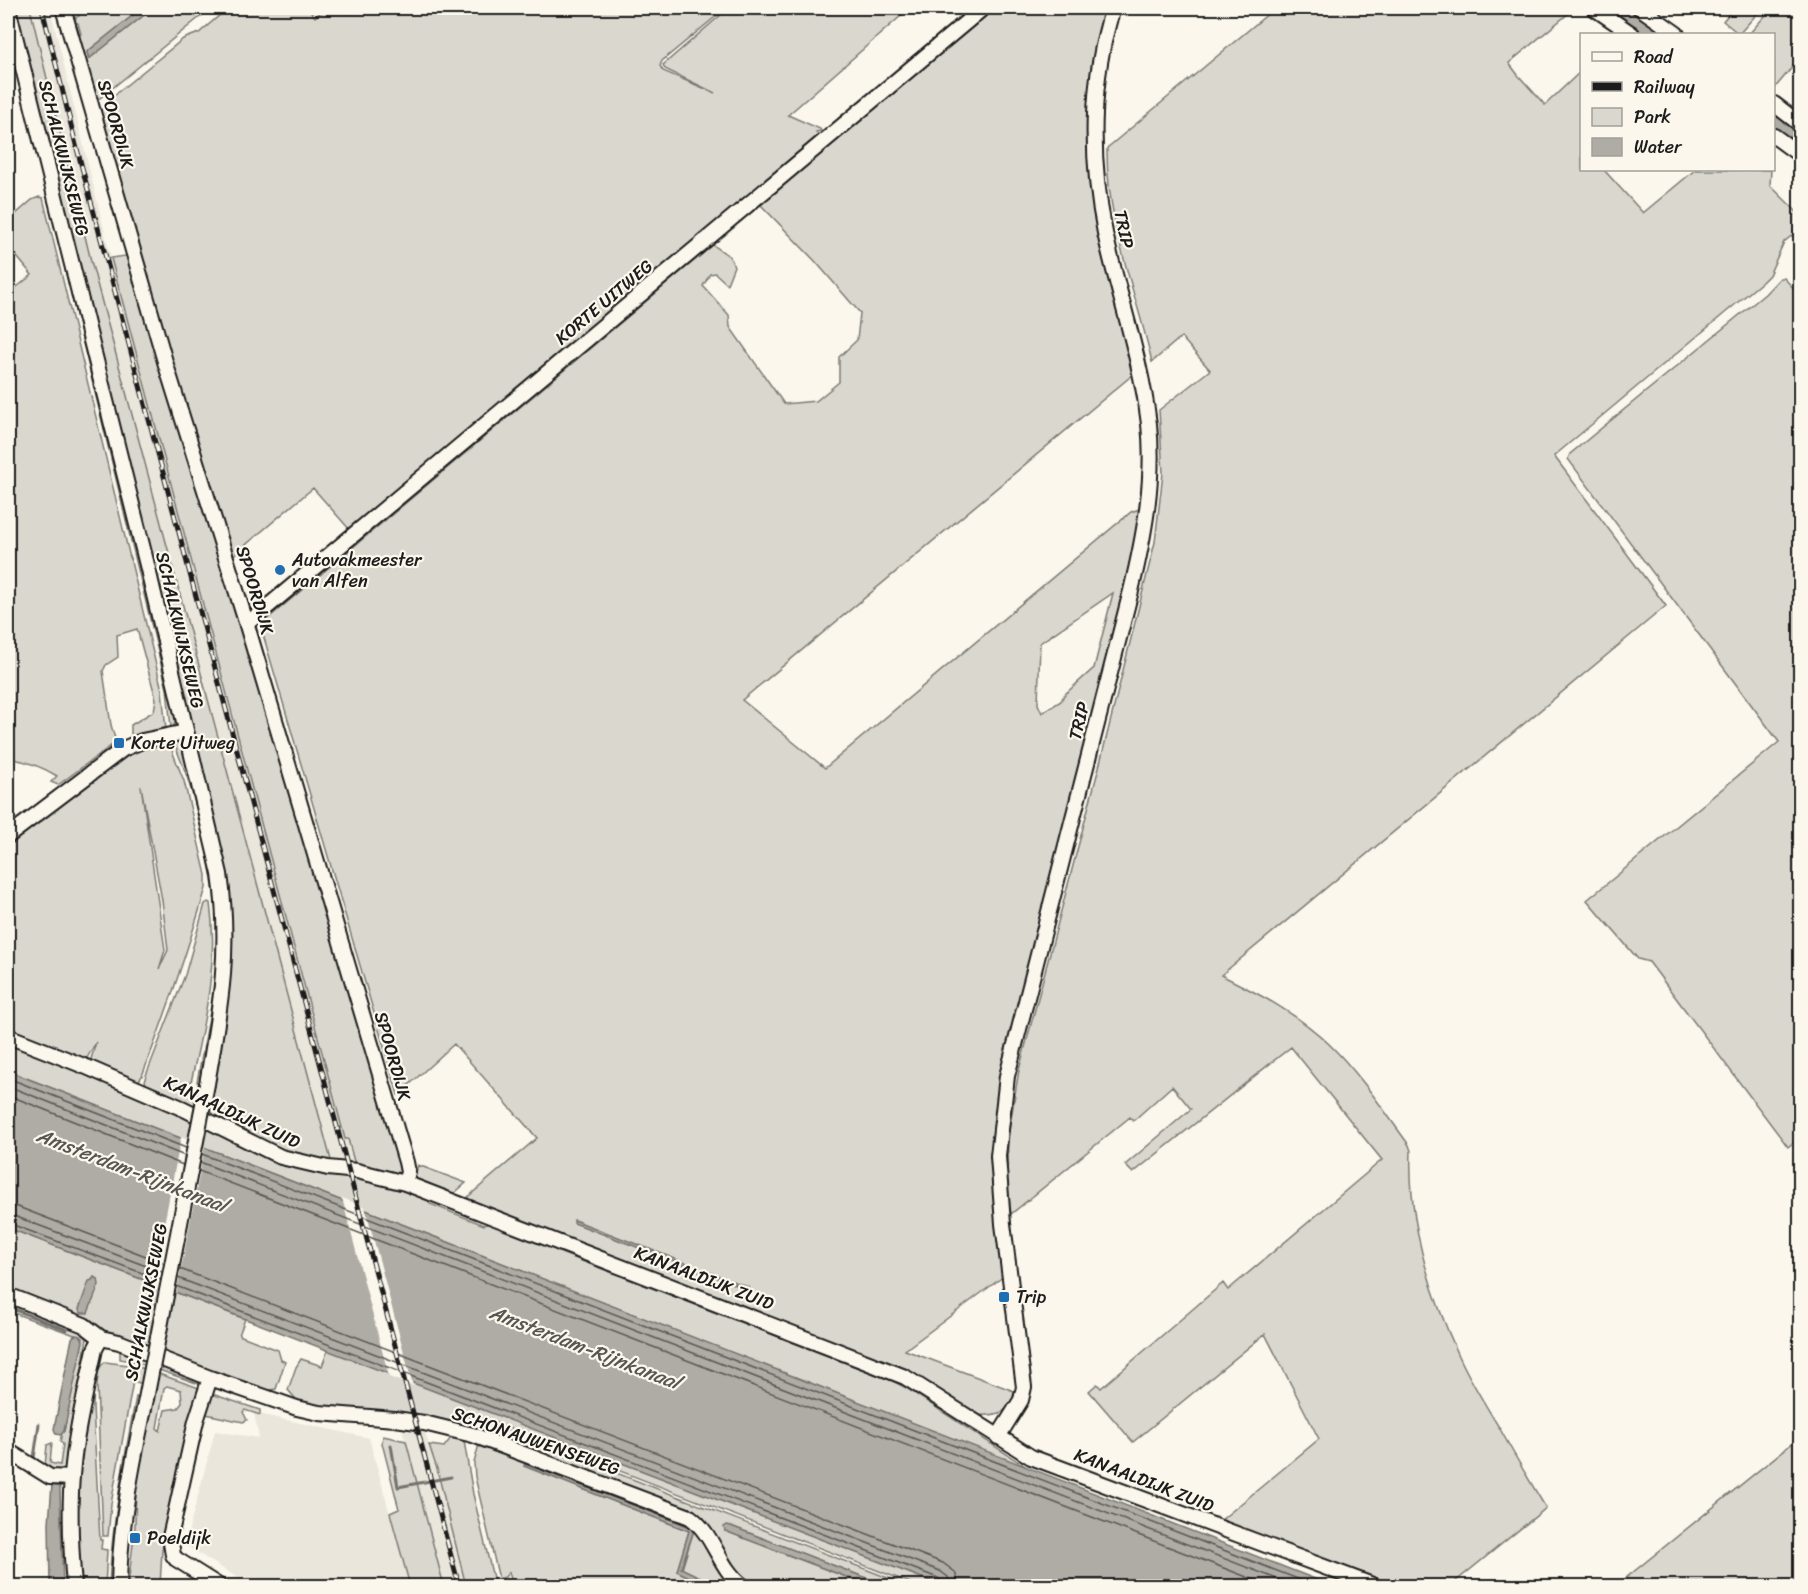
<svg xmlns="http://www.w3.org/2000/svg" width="1808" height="1594" viewBox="0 0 1808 1594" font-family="Sriracha,sans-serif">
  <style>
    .built { fill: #eae6dc }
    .green { fill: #dad7ce; stroke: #7b7a75; stroke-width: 1.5; fill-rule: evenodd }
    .water { fill: #afaca5; stroke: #74726e; stroke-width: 1.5 }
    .pier { fill: #fbf7ec }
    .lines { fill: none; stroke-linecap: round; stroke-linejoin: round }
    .shore { stroke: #575653; stroke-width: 1.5 }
    .stream { stroke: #74726e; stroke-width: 3 }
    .minor-casing { stroke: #1c1c1c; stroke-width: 18 }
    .minor { stroke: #fbf7ec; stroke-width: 14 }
    .rail-casing { stroke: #1c1c1c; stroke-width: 5 }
    .rail { stroke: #fbf7ec; stroke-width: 3; stroke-dasharray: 9; stroke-linecap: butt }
    .minor-bridge-casing { stroke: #1c1c1c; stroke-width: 18; stroke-linecap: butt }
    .minor-bridge { stroke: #fbf7ec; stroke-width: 14 }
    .poi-dot { fill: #1f6fb2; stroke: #fbf7ec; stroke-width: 2 }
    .labels { text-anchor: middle; stroke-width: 4.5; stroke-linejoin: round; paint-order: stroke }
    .street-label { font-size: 18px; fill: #1c1c1c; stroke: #fbf7ec }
    .poi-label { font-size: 18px; fill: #1c1c1c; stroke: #fbf7ec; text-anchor: start }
    .water-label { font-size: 20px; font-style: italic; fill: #575653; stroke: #fbf7ec }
  </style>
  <rect width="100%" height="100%" fill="#fbf7ec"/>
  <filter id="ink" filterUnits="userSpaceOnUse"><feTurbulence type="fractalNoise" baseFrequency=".0167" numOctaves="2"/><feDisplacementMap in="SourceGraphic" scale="12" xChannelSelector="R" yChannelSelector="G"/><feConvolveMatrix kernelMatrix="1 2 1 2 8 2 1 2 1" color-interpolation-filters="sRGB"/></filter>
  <g filter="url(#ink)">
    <path class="built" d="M30,8h20l61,250 234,880 3,1 82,311 7,19 29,117h-22l-353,-1325z
      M254,1413l115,25 41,148h-159l-66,-41 30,-114 44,7z"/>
    <path class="green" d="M13,8h17l61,253 241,903 -53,-14 -92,-47 -9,-1 -32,-15 -1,-9 40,-103 20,-71 3,-2 2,1c9,62 -7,124 -20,184l18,11 11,-50 12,-76 1,-58 -7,-41z
      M77,8h65l-55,44 2,7 64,-51h58l-111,90h-8l-14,-62 3,-2 -3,-11 -3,-1 1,-5 3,-1z
      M228,8h80l7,9 11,-9h14l4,5h4l7,-5h371l-64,53 -2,5 3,5 52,22 -50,-24 -2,-4 66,-57h170l-2,2 5,5 -114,100 32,14 1,2 -5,1 6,7 -472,391 -37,-42 -84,71 -25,-76 -105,-370 19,-21 65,-53 16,-6z
      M995,8h113l-18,137 46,227 -394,328 83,68 306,-256 11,-4 -3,26 -138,554 3,188 -99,74 109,41c-1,21 -17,25 -35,24l-77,-47 -310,-120 -129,-47 74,-63 -83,-94 -56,51 -136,-464 3,-10 448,-376 16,11 5,10 -7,18 -12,-11 -5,1 -7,12 26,29 1,12 54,77 32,-3 23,-19v-25l18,-17 3,-27 -45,-52 -54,-56zM1113,593l-19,75 -30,27 -3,6 -19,12 -4,-9 2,-61z
      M1275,8h300l-66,55 9,12 27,30 36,-34 1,99h22l39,43 52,-43h76l-1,15 30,30v14l-16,13 -15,33 -7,7 -208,174 112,150 -445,369c38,19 77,39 108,69 31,30 55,67 80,101l2,6c-3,71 19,143 49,207 11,24 26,48 40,71 15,27 30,53 46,79l-96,78h-61l-169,-65 99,-82 -54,-105 -132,108 -44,-51 8,-7 4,4 122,-105 5,7 154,-130 -91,-113 -158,126 -8,-8 66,-56 -19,-23 -39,35 -3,-4 -119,97 -4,-34 1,-43 11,-67 79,-299 57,-229 8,-69 -4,-63 51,-40 -29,-33 -29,25c-16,-71 -46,-140 -45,-214z
      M1730,8h32l-23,26 -16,-13 9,-11z
      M1772,8h28v50l-26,31v-55h-25z
      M39,197l4,1 119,492 4,40 -32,8 -3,-4v-9l23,-14 2,-12 -19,-70 -20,6 1,22 -12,8 -3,6 8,54 5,17 -58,43 -7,-3 6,-6c-16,-10 -31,-15 -49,-18v-464l24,-19 -24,-29v-25l24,-21z
      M48,199l4,4 124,514 -2,9 -3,2 -4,-39z
      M132,255l271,917 -4,3 -44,-10 -7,-26h-3l-234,-881z
      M1780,278h4l16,17v842l-12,10 -139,-185 -11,-3 -51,-59 192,-158 -211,-283 2,-5 195,-160z
      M167,741l2,2 15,38 22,94v13c-19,64 -40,126 -64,188l-4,6 -44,-17 -3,-6 5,-17 -9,16 -6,2 -73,-32v-182l64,-54 51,-38zM141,786l21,114 6,50 -9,19 6,-19z
      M174,741l6,3 5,9 21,83 12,59 2,76 -19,112 -4,-1c9,-50 21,-99 20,-150 -1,-47 -14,-106 -29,-152 -4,-13 -10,-25 -14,-39z
      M8,1042l167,68 60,33 60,25 26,6 41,4 65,18 3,8 54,21 8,-3 46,17 23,14 332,128 15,8 120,79 -1020,-397z
      M418,1165l48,18 -15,13 -33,-12 -6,-11 4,-1z
      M8,1228l237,91 -6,16 39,15 3,10 4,2 -9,27 -6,1 -2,5 -161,-62 -99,-42z
      M8,1300l69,27 10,11 -17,101 -2,25 -5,7 -9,-1 -9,-4 2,-21 5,-2 -2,20 10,2 3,-21 -3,-2 2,-10 2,-1 19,-93 -75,-27z
      M120,1347l79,31 -1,3 2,1 -1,2 -63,-22 -16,-3z
      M328,1350l615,236h-25l-448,-173 -12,1 -7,9 -53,-9 -85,-9 -19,-4 1,-3 -7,-8 8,-23 5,-8 21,7z
      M105,1362l31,4 66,23 -40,161 -2,36h-32l7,-60 1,-43 20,-95 -23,-7 -22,123 -3,32h-5l-6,-151c1,-9 0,-18 8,-23zM167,1386l14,4 1,13 -4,5 -13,2 -5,21 -3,-3 7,-40z
      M94,1379l-1,28 7,133h2l-1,9 6,1 -2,36h-27l-2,-108z
      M209,1393l51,17v5l-15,-5 -2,2 4,8 -4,2 -37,-8 -4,-4z
      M136,1397l4,1 -26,135 -2,20 1,33h-4c3,-64 15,-126 27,-189z
      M469,1416l440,170h-22l-156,-60 -6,5 145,55h-118l-11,-6 -31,-51 -254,-105 5,-7z
      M454,1434l6,1 4,6 9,53 22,92h-29l-29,-117 -8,-24 15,2z
      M383,1436l23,5 38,145h-34l-20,-73 9,-4 -17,-66z
      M1800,1437v149h-184z
      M479,1444l210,78 47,64h-35l1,-6 -20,-11 11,-36 -1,-4 -7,-4 -159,-61 -2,2 165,65 -12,40 20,9v6h-184l-4,-14 -4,5 -6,2 -24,-102 -1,-14z"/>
    <path class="water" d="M142,8h11l-64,51 -2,-7z
      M1605,8h24l37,26h-24z
      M1774,110l26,20v16l-26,-19z
      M8,1071l1325,515h-390l-935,-358z
      M574,1220l174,67 1,3 -175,-67z
      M94,1277l4,2 1,6 -11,28h-7l-2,-4 10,-28 3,-1z
      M75,1335l6,1 2,5 -19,90 -3,4 -5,-1 -2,-5 1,-5 17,-86z
      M525,1464l165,63 3,6 -12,35 21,10 -1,8h-4v-5l-20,-10 12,-40 -165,-65z
      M52,1485l7,1 1,2 3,98h-13l-1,-63z
      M727,1525l4,1 156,60h-17l-145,-55 -1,-4z"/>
    <path class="pier" d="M181,1137l24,9 -29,149 -24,-9z
      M342,1198l23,9 48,179 -24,-9z"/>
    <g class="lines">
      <path class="shore" d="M8,1078l178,70
        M8,1086l177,70
        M8,1095l175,70
        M202,1154l1114,432
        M200,1162l1095,424
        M199,1171l1071,415
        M8,1206l10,1 146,56
        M8,1215l6,1 148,56
        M8,1223l153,57
        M180,1269l763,294 12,9 4,14
        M178,1278l762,293 8,6 2,9
        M176,1286l762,292 4,4v4"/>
      <path class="stream" d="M8,1307l59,23
        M391,1445l7,42 53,-10
        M32,1458h2l5,-34"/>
      <g class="minor-casing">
        <path id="minor" d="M8,8l139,557 73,309c11,77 0,135 -13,210
          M63,8l103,357 80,257 160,540 2,10 -3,11
          M1594,8l38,26
          M1640,8l37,26
          M1774,104l26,20
          M1774,136l26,19
          M246,622l8,-4 729,-610
          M8,836l115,-87 19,-8 44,-9
          M8,1036l81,32 95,41 97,48 47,11 29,3 48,12 500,194 126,80 344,129
          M8,1295l76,30 17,13 18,4 91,36 87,30 22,5 76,6 29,4 49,12 217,82c25,18 28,51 53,69
          M210,1378l-14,43 -26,116 3,18 3,4 43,27
          M998,1437l23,-37 3,-13 -21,-163 -5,-68 9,-80 124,-485c13,-54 24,-111 18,-167 -8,-65 -30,-127 -44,-191 -15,-74 -15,-153 8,-225
          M8,1451l42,26 21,1
          M74,1586c-3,-36 -5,-73 -2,-110 3,-43 14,-85 23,-127l6,-11
          M119,1586c1,-63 14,-125 27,-187"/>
      </g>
      <use href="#minor" class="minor"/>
      <g class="rail-casing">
        <path id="rail" d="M42,8l34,137 383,1441"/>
      </g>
      <use href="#rail" class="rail"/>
      <g class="minor-bridge-casing">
        <path id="minor-bridge" d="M146,1399l61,-315"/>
      </g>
      <use href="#minor-bridge" class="minor-bridge"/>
    </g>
  </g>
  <g class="poi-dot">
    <circle cx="280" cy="570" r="6"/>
    <rect x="113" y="737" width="12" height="12" rx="3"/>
    <rect x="998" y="1291" width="12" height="12" rx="3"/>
    <rect x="129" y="1532" width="12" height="12" rx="3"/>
  </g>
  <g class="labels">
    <g class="street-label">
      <text transform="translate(116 124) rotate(74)" y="6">SPOORDIJK</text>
      <text transform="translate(64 158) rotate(76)" y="6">SCHALKWIJKSEWEG</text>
      <text transform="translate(1124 229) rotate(78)" y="6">TRIP</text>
      <text transform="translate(604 302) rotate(-40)" y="6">KORTE UITWEG</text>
      <text transform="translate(255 590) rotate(73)" y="6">SPOORDIJK</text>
      <text transform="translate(180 630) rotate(77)" y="6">SCHALKWIJKSEWEG</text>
      <text transform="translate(1079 721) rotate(-76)" y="6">TRIP</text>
      <text transform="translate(393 1056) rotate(74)" y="6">SPOORDIJK</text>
      <text transform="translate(232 1112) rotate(25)" y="6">KANAALDIJK ZUID</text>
      <text transform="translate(704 1278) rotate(21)" y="6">KANAALDIJK ZUID</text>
      <text transform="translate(146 1302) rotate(-79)" y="6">SCHALKWIJKSEWEG</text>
      <text transform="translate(536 1441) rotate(19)" y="6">SCHONAUWENSEWEG</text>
      <text transform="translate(1144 1480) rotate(21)" y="6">KANAALDIJK ZUID</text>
    </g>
    <g class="poi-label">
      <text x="292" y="566">Autovakmeester<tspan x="292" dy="21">van Alfen</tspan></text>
      <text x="131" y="749">Korte Uitweg</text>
      <text x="1016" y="1303">Trip</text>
      <text x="147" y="1544">Poeldijk</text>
    </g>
    <g class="water-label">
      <text transform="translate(132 1170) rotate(21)" y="7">Amsterdam-Rijnkanaal</text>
      <text transform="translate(585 1347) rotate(21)" y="7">Amsterdam-Rijnkanaal</text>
    </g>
  </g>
  <rect width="1808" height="1594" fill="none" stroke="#fbf7ec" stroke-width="30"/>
  <rect x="15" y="15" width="1778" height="1564" fill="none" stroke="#1c1c1c" stroke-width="2" filter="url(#ink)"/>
  <rect x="1580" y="33" width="195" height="138" fill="#fbf7ec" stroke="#a29f99" stroke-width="1.5"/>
  <rect x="1592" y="52" width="30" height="9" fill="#fbf7ec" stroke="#a29f99" stroke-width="1.5"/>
  <text x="1634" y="63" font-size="18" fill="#1c1c1c">Road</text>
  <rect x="1592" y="82" width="30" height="9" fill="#1c1c1c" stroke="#a29f99" stroke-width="1.5"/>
  <text x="1634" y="93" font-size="18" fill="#1c1c1c">Railway</text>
  <rect x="1592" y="108" width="30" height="18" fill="#dad7ce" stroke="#a29f99" stroke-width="1.5"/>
  <text x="1634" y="123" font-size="18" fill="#1c1c1c">Park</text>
  <rect x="1592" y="138" width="30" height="18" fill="#afaca5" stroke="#a29f99" stroke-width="1.5"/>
  <text x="1634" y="153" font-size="18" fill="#1c1c1c">Water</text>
</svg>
